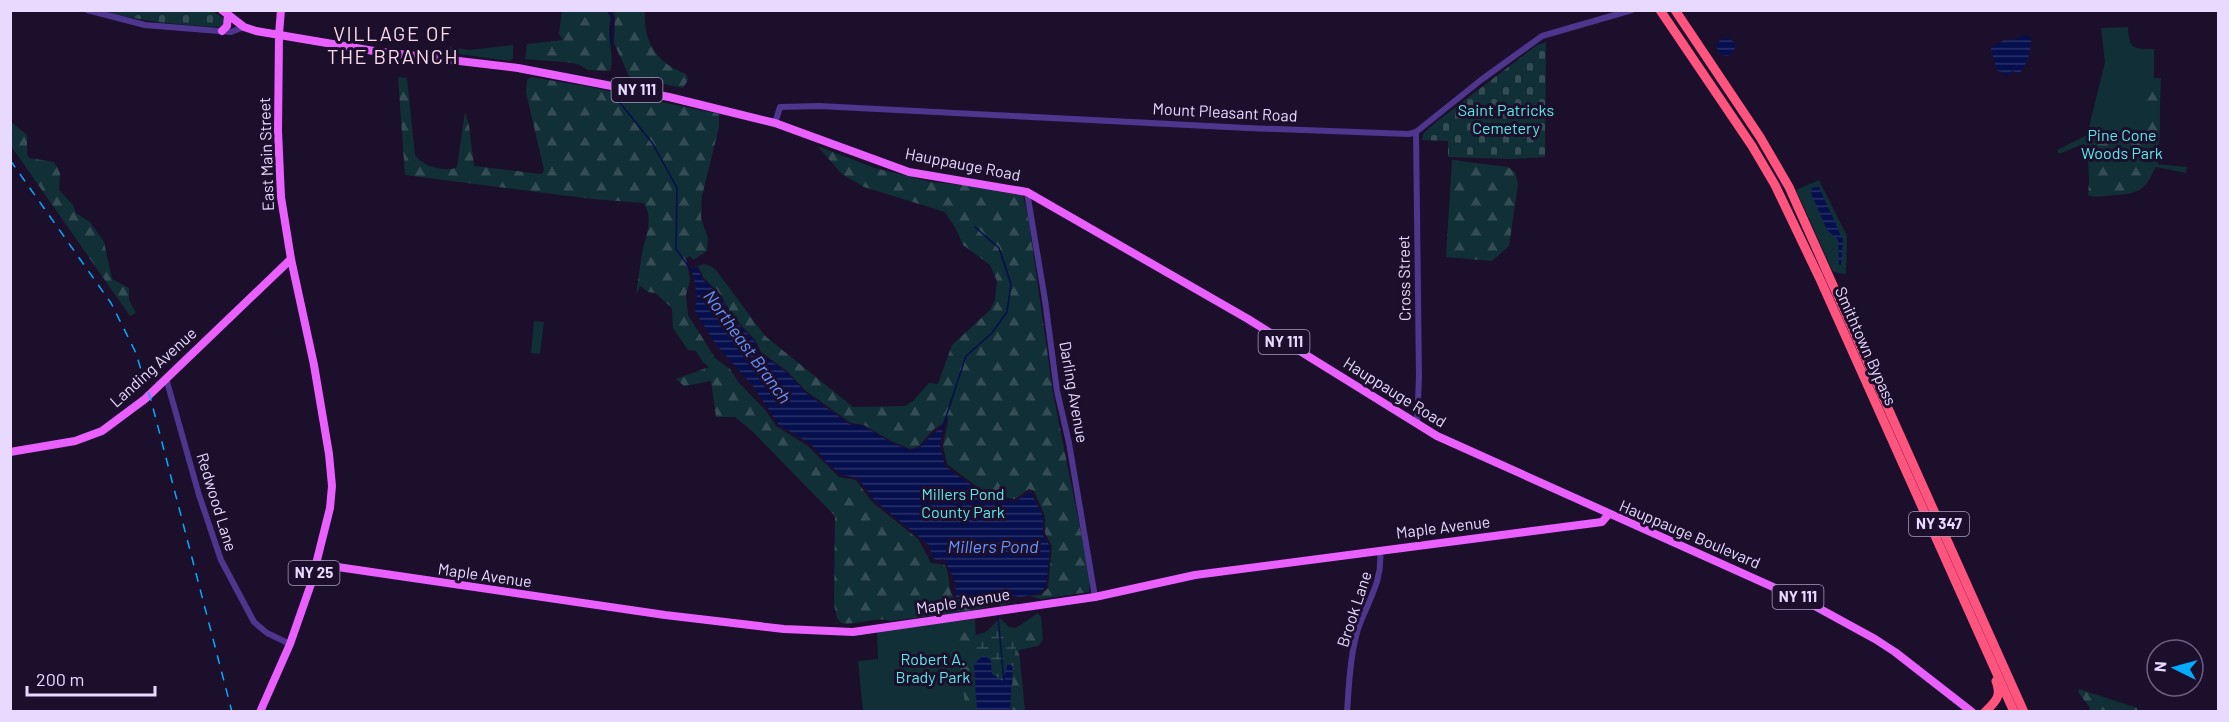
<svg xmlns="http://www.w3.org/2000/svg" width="2229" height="722" viewBox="0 0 2229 722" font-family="Barlow,sans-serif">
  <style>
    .green { fill: #112f36 }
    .forest { fill: url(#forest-firs) }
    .wetland { fill: url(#wetland-marsh) }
    .cemetery { fill: url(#cemetery-stones) }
    .water { fill: url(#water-rules) }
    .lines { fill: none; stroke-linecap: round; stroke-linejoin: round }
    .stream { stroke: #060f4d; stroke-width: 1.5 }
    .minor { stroke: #4e368f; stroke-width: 6 }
    .major { stroke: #e960ff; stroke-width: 8 }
    .highway { stroke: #ff547e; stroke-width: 9 }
    .rail { stroke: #05abff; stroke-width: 1.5; stroke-dasharray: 9 8; stroke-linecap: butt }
    .labels { text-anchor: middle; stroke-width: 6; stroke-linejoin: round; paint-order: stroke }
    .shield { fill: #1b0f2c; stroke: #aa9cc0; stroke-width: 1.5 }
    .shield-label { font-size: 15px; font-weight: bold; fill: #e7d9ff }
    .park-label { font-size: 16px; fill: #5aeae8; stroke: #1b0f2c }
    .street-label { font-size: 16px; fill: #e7d9ff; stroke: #1b0f2c }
    .water-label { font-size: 18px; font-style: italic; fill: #6795ff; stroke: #1b0f2c }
    .quarter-label { font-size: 20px; letter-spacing: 1.5px; fill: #ffdbea; stroke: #1b0f2c }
  </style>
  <defs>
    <pattern id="forest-firs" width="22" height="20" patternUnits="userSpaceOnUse" patternTransform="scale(1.5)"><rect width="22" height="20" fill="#112f36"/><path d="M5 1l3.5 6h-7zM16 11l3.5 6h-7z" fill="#344d54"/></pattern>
    <pattern id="wetland-marsh" width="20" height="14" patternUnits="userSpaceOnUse" patternTransform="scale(1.5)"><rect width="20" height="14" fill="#112f36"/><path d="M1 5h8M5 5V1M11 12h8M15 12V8" fill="none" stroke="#344d54"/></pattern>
    <pattern id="cemetery-stones" width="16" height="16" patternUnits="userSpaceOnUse" patternTransform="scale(1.5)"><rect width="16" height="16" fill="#112f36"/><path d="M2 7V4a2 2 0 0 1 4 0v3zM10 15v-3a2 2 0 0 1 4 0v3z" fill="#344d54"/></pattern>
    <pattern id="water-rules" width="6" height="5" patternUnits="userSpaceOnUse" patternTransform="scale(1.5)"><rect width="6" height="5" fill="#060f4d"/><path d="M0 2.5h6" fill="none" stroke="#2a3168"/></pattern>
  </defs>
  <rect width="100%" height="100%" fill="#1b0f2c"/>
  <path class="green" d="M2128,27c1,22 5,22 26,22v29h7l-3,86 29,3 -1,6 -30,-6 -10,17 -22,9 -34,3 -2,-35 -4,-17 -25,10 -2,-4 30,-15 18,-73 -4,-34z
    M513,45v13l-3,3 -59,-8 -2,-2v-4l21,3z
    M1819,180l28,56 -1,38 -13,-2 -37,-82z
    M534,321l10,1 -4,32 -9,-1z
    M975,619l4,92h-116l-5,-50 20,-2 -1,-28z"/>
  <path class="forest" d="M562,11h45l4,7c-6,19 5,39 -1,53l-22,-1 -10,-6 -14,-2 -39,-3 2,-15 36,-4 -4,-6z
    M613,11h32c-2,30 11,52 41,63l2,6 -5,8 -33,-7 -2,-3 -5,2 -14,-4 -15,-33 1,-26z
    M398,77l9,1 8,77c7,11 31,18 42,12l8,-55 4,13 5,41 67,8 3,-4 -18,-78 1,-12 4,-3 59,10 129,27v13l-17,69 -1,22 7,20 -1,13 -14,9 -3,-4 -4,2 4,22 -4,15 2,20 27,43 15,11 9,14 27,28 10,15 32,20 31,31 17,3 16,22 46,37 13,24 14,2c5,10 3,18 6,28 5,15 42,4 54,2l5,2 1,5 -10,4 -3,-3h-4v2l-24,6 -80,10c-16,-5 -32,5 -49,2l-4,-5 -3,-14 1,-88 -84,-86 -16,-13h-19l-5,-36 -27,5 -8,-7 33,-12 -6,-5 -7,-11 -8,-1 -15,-22 -1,-20 -17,-15 -7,-1 -8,-6 -4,9c2,-14 4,-28 6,-42 3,-16 13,-35 1,-50l-51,-4 -187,-24z
    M2154,80h5c0,29 7,89 -17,108 -8,6 -17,6 -26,7 -10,0 -19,4 -28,0l2,-25 -3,-25c13,-10 39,-3 55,-7l3,-10 -6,-23 1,-7z
    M11,122l16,13v19l2,4 25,4 6,11 -1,17 14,15 3,8 14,9 14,20 8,37 17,9v12l7,13 -6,3 -119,-170z
    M817,146l58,22 56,14 54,5 38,8 6,27 24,171 37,185 -1,14 -48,7 -12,-3 12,-1 7,-7 4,-42 -7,-13v-17l-11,-25 -5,-2 -14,10 -27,-4 -41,-31 -4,-18 6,-31 -5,8 -10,6 -16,18 -8,2 -19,-8 -27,-16 -13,-2 -45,-32 -18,-19 -27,-20 -6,-12 -23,-25 -11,-20 -17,-17 -6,-12c7,-4 12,-1 18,4l49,66 88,71 52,-1 8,-5 16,-18 9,1 14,-39 38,-35 5,-10 2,-19 -7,-16 -27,-20 -7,-16 -11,-17 -81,-25 -22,-13z
    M1452,160l56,7 7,5 3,12 -9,62 -17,15 -46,-4z
    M1038,613l3,4 2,23 -5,6 -19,4 6,61h-15l3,-45 -39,-2 3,47h-11l-11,-80 10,-4 11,8 10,-3 14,-14 9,9 7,1z
    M2079,689l58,19v3h-48l1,-3 -12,-16z"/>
  <path class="wetland" d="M1000,625l17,10 -7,76h-31l-2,-3 -4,-57 6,-11z"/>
  <path class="cemetery" d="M103,11h110l13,9 -5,7c-40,-2 -79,-5 -118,-16z
    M1546,42l-1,115 -34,2 -63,-2v-16l-26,-1 2,-7 12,-11 101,-77z"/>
  <path class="water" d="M2025,35l6,3c1,12 -4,27 -12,36l-7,-3 -6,6 -4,-5 -5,-1 -6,-23 13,-8h10z
    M1717 47a9 9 0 1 1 18 0a9 9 0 1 1-18 0Z
    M1813,187h6l24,53 -2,26 -2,-2 -1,-24 -11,-10 -17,-39z
    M696,266l7,14 17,15 11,21 23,25 5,11 28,21 20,21 44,31 13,1 26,16 19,8 10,-2 15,-15 9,-6 -3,19 5,20 43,31 27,5 15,-11 13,25v19l7,12 -4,39 -6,7 -19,4 -18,-3 -35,6 -12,-2 -1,-17 -11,-22 -6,2 -5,-3 -4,-13 -55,-45 -16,-22 -16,-3 -14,-11 -17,-20 -32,-19 -26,-39 -39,-44 -19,-31 2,-16 -5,-25z
    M984,655l7,6 1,13 11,7 5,-19 5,5 -3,44h-33l-3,-47z"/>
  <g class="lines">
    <path class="stream" d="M609,10l3,8 -1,27
      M617,99l36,45 24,44 -1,61 15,21
      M942,429l24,-73 26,-23 15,-21 4,-28 -12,-36 -24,-21
      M998,617l6,65"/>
    <path class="minor" d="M87,10l58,15 86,7 13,-5
      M775,123l5,-16 39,-1 428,22 162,6 7,-2 65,-52 61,-44 90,-26
      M1416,132l3,245 -2,47
      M1027,192l18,108 12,91 12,52 26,154
      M166,378l33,117 22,65 33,62 13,11 23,11
      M1347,712c2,-27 3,-57 11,-83 10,-29 25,-47 22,-79"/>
    <path class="major" d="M222,10l22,17 12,4 118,20 144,17 151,29 106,26 134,49 118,20 221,127 189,117 374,168 64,35 20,13 77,60
      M222,31l5,-5 1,-11
      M10,452l65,-11 27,-10 43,-32 146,-140
      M317,564l348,51 119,14 69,3 242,-35 100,-22 407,-53 6,-7
      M260,712l30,-68 21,-60 19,-76 2,-22 -3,-32 -15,-89 -23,-106 -10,-62 -3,-66 1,-97 2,-24"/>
    <path class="highway" d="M1660,10l92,136 23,39 44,92 195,435
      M1675,10l85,127 29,50 235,525
      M1985,712c11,-11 17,-16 11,-31"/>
    <path class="rail" d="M10,160l101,143 24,48 16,49 81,312"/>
  </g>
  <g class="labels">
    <g class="shield">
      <rect x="611.5" y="78" width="51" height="24" rx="4.5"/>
      <rect x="1258.5" y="330" width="51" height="24" rx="4.5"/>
      <rect x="1909" y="512" width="60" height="24" rx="4.5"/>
      <rect x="288.5" y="561" width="51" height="24" rx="4.5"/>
      <rect x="1772.5" y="585" width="51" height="24" rx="4.5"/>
    </g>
    <g class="shield-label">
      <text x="637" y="95">NY 111</text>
      <text x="1284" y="347">NY 111</text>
      <text x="1939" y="529">NY 347</text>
      <text x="314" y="578">NY 25</text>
      <text x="1798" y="602">NY 111</text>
    </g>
    <g class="park-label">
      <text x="1506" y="116">Saint Patricks<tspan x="1506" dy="18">Cemetery</tspan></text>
      <text x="2122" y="141">Pine Cone<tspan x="2122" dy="18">Woods Park</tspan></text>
      <text x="963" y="500">Millers Pond<tspan x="963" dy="18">County Park</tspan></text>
      <text x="933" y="665">Robert A.<tspan x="933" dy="18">Brady Park</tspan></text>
    </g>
    <g class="street-label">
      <text transform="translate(1225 112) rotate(3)" y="6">Mount Pleasant Road</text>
      <text transform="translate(266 154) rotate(-92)" y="6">East Main Street</text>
      <text transform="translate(963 164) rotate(11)" y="6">Hauppauge Road</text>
      <text transform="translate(1404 278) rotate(-91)" y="6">Cross Street</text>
      <text transform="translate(1866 346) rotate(66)" y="6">Smithtown Bypass</text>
      <text transform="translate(153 367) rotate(-42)" y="6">Landing Avenue</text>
      <text transform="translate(1074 392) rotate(80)" y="6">Darling Avenue</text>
      <text transform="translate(1395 392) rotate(32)" y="6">Hauppauge Road</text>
      <text transform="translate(217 502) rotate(73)" y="6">Redwood Lane</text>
      <text transform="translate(1443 527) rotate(-7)" y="6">Maple Avenue</text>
      <text transform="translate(1690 534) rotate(23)" y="6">Hauppauge Boulevard</text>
      <text transform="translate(485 575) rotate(8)" y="6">Maple Avenue</text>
      <text transform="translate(963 601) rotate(-9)" y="6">Maple Avenue</text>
      <text transform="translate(1354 609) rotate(-72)" y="6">Brook Lane</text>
    </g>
    <g class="water-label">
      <text transform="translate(747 347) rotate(54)" y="6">Northeast Branch</text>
      <text x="993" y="553">Millers Pond</text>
    </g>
    <g class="quarter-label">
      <text x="393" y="41">VILLAGE OF<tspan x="393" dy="23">THE BRANCH</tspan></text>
    </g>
  </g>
  <rect width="2229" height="722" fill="none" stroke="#e7d9ff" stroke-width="24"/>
  <g transform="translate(2175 668) rotate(275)"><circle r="28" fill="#1b0f2c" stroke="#6d6080" stroke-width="1.5"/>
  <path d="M0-4.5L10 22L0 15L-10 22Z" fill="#05abff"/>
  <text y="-9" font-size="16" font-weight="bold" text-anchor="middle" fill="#e7d9ff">N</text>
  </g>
  <path d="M27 686v9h128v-9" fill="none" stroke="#e7d9ff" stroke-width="3"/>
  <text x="36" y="686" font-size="18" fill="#e7d9ff" stroke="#1b0f2c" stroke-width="4.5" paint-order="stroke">200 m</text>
</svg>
